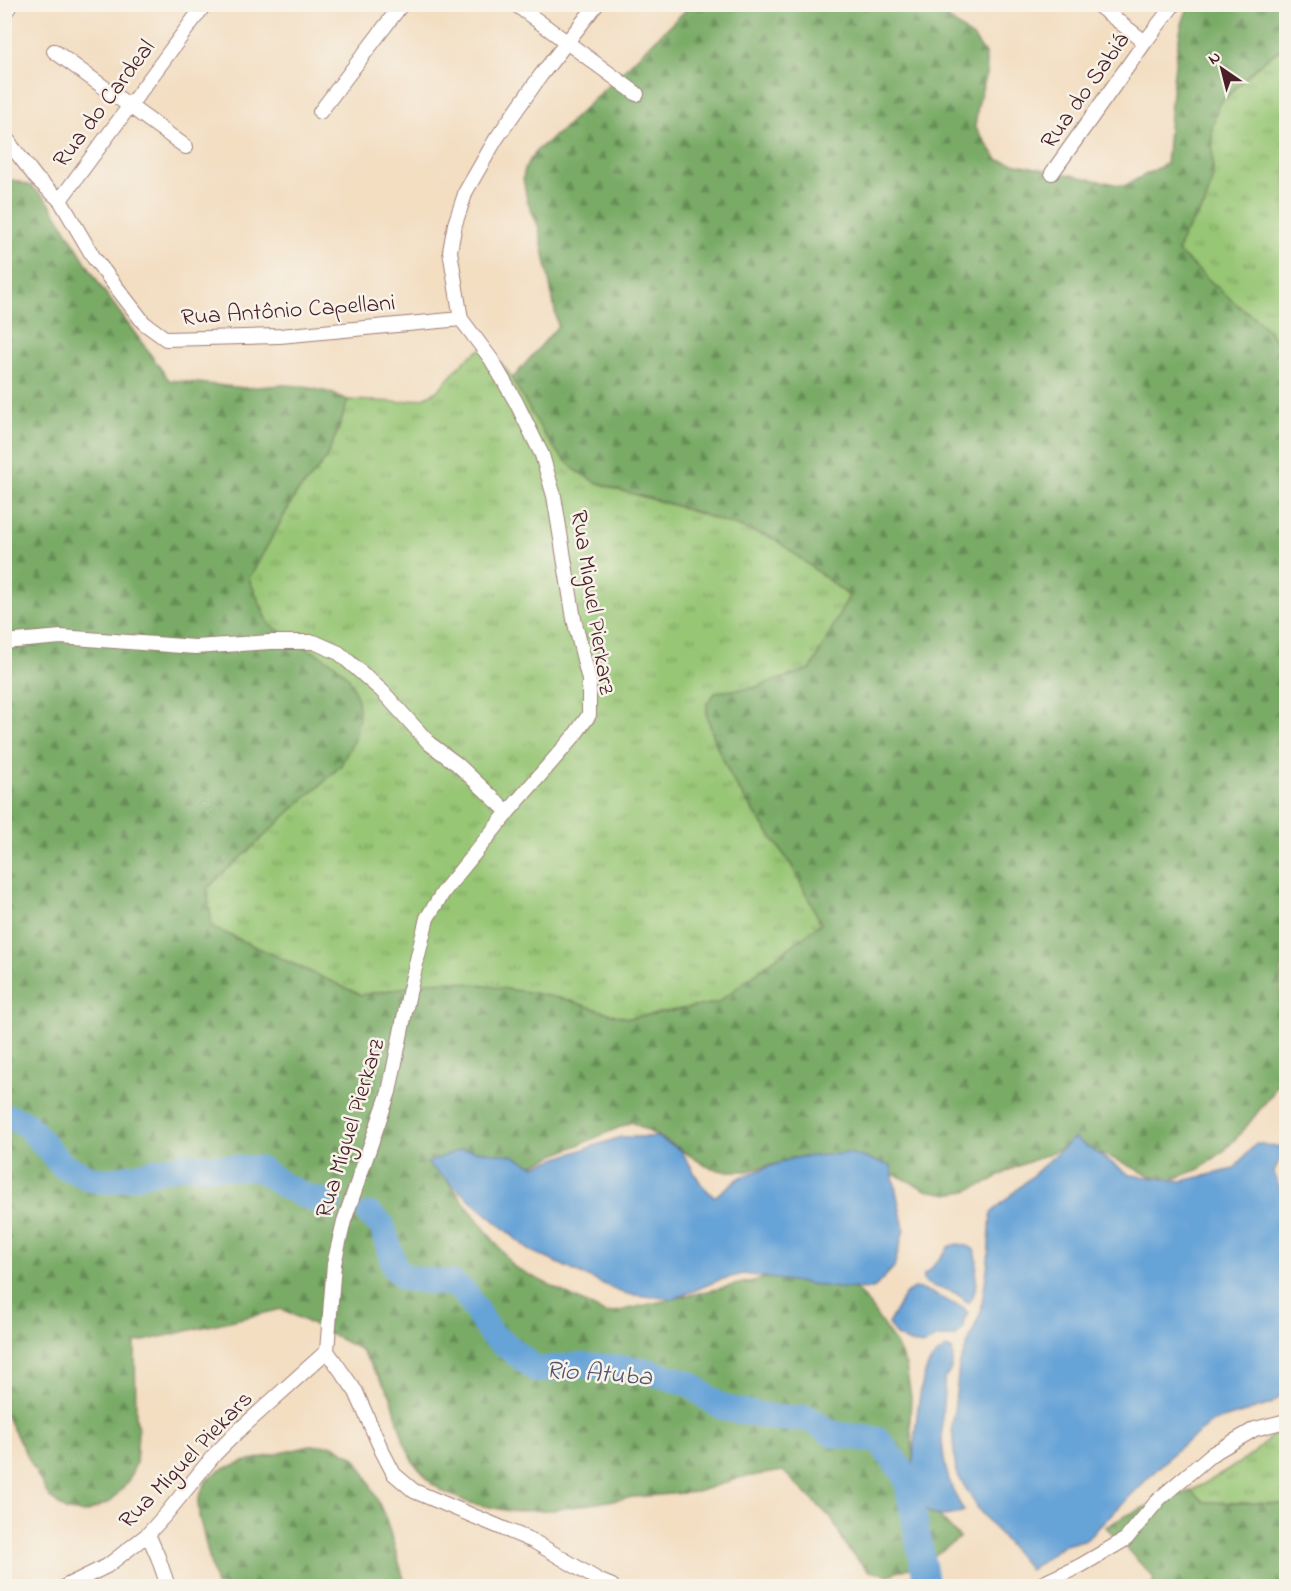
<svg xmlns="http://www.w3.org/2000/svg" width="1291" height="1591" viewBox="0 0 1291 1591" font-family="'Indie Flower',sans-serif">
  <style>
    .grass { fill: url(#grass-tufts); stroke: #707250; stroke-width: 1.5 }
    .forest { fill: url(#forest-firs); stroke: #626548; stroke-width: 1.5 }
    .water { fill: #66a3d7; stroke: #586181; stroke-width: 1.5 }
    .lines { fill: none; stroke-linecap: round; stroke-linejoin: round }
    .river { stroke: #66a3d7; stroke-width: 26 }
    .street-casing { stroke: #9e7e76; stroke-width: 16 }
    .street { stroke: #fff; stroke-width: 14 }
    .labels { text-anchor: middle; stroke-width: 5; stroke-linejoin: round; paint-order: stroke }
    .street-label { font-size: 24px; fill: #4a1f2b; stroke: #f7f3e8 }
    .water-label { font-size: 26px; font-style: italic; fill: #555470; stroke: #f7f3e8 }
  </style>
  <defs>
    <pattern id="grass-tufts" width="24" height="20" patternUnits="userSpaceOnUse" patternTransform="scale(1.5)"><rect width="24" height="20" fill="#97c675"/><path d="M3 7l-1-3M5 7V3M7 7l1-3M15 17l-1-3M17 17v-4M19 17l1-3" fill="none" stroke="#7da060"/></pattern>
    <pattern id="forest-firs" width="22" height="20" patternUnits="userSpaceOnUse" patternTransform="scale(1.5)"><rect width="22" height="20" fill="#79ab66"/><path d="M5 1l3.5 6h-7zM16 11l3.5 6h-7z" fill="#658b54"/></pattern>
  </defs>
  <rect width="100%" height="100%" fill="#f7f3e8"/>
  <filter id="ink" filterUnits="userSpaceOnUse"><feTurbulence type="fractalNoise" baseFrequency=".0167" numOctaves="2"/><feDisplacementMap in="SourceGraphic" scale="12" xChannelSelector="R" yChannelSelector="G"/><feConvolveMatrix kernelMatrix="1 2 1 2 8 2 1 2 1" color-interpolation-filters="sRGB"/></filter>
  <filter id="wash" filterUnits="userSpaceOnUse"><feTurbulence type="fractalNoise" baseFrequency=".008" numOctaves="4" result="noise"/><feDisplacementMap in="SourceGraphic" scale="24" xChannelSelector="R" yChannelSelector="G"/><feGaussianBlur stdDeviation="1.35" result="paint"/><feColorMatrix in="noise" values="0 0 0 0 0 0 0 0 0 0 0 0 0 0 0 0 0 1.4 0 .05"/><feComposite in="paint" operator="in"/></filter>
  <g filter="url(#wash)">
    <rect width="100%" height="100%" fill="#f3dec2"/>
    <path class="grass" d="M1286,46v332l-3,-25 -29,-36 -17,-12 -59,-53 5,-17 22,-30 8,-29 -1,-49 6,-22 46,-45z
      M482,348l11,5 101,128 21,8 58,16 102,34 74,57 -38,73 -58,19 -37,4 -9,24 9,28 16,35 13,20 47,67 29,57 -104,81 -88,14 -221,-31 -47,8 -149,-68 -5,-38 15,-15 23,-20 51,-48 28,-24 17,-17 -44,-122 -28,-19 -20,-45 47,-85 13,-14 16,-20 14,-32 9,-28 53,2 23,-4 13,-7 28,-31z
      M1286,1423v81l-82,-2 -13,-11 34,-19 25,-16z"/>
    <path class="forest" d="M691,5h244l14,14 25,19 11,16 2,17 -9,34 -3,22 23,33 126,26 42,-22c4,-40 5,-80 12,-120 2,-13 5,-28 12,-39h96v41l-22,14 -46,45 -6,22 1,49 -8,29 -22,30 -5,17 59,53 17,12 16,15 13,21 3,25v586l-4,3 -2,56 5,34 -5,22 -8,15 -30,38 -17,18 -25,19 -24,9 -25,-2 -41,-19 -40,-12 -61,25 -20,12 -23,9 -18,3 -22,-4 -23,-12 -64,-23 -68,10 -24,6h-24l-17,-5 -29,-19 -45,-25 -107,46 -95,-10 84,109 92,47 195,-44 40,6 24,23 31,45 10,22 5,31 -1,22 6,73 44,46 -37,25 -34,12 -20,-4 -20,-20 -18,-33 -48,-47 -44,7 -42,14 -64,5 -80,13 -44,1 -39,-8 -24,-10 -14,-9 -18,-21 -10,-21 -13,-46 -30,-46 -79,-41 -147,34 1,73 2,15 -2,32 -8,19 -18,20 -25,11 -18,-2 -18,-14 -45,-85v-1232h9l18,6 16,14 10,15 44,72 68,93 76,8 38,-3 18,1 27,6 20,8 -9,28 -14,32 -16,20 -13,14 -47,85 20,45 28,19 37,20 15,15 9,22 1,16 -4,22 -14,27 -17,17 -28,24 -51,48 -23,20 -15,15 5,38 149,68 47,-8 17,-5 27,-1 82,12 34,7 47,15 14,3 88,-15 104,-80 -29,-57 -47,-67 -13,-20 -16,-35 -9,-28v-13l9,-11 37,-4 58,-19 38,-73 -74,-57 -101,-34 -59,-16 -21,-8 -19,-11 -17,-17 -14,-19 -32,-55 46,-53 -19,-98 -12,-28 -4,-22 2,-10 11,-17 26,-21z
      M333,1445l22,13 12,19 19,42 20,67h-190l-17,-70 -1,-16 9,-20 13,-10 23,-8 67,-16z
      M1191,1491l13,11 82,2v82h-134l2,-8 -48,-51c27,-17 54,-27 85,-36z"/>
    <path class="water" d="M621,1137h36l24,13 20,34 13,13 27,-20 52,-19 56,-5 42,13 13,63 -10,38 -21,22 -36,-1 -94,-14 -24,6 -45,19 -49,-5 -96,-44 -102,-87 35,-14 49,6 23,11z
      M1074,1138l56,37 52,6 52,-12 22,-26 29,5 -11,24 12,33v187l-15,12 -58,18 -38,29 -88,88 -25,7 -32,24 -51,-60 -23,-38 -4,-44 7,-62 22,-55 7,-49 3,-49z
      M958,1244c23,2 19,13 18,31 0,10 0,20 -8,28 -5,-5 -10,-9 -17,-12 -10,-3 -20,-3 -28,-11l1,-6 5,-3 21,-25z
      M913,1288c18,1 33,15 50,19l5,6 -5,9 1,6 -9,9h-17l-14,8 -14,-2 -14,-7 -8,-12 16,-28z
      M946,1348l6,2c2,10 0,22 -8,29 1,15 -2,28 -2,43 -1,34 4,60 22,89 -11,4 -24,8 -35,1 -8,-5 -14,-19 -15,-29 -3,-22 4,-100 15,-119 4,-7 11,-12 17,-16z"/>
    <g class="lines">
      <path class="river" d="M4,1117l8,1 14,6 36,41 32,15 16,1 74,-16 76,4 24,17 28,13 17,4
        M370,1215l12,10 13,43 10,10 49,6 12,10 24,39 47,37 45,-5 62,5 46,14 25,19 13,6 48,9h31l26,16 45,6 28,36 21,110"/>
    </g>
  </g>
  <g filter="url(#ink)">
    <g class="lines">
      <g class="street-casing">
        <path id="street" d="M515,4l122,90
          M1096,4l49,38
          M4,14l7,-10
          M54,51l132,96
          M320,112l82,-108
          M4,134l9,14 24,31 23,21 34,58 50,65 22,16 114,-3 181,-17
          M1052,173l93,-131 29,-38
          M60,200l145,-196
          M4,642l57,-5 134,10 76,-5h43l25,11 43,38 48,53 27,20 51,48
          M327,1351l7,-87 10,-43 45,-129 20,-99 18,-75 17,-27 64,-79 66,-76 15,-21v-35l-15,-61 -20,-123 -12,-41 -26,-53 -25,-43 -30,-40 -11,-68 5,-27 11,-33 30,-52 45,-64 56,-71
          M327,1351l29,41 26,59 12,23 20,17 119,50 67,40 12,5
          M148,1534l10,23 10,29
          M66,1586l41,-20 41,-32 18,-20 49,-60 22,-22 90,-81
          M1037,1586l43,-20 46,-27 33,-40 53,-45 43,-25 31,-8"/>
      </g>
      <use href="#street" class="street"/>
    </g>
  </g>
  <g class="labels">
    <g class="street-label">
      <text transform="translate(1084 90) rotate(-55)" y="8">Rua do Sabiá</text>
      <text transform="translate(103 103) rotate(-53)" y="8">Rua do Cardeal</text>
      <text transform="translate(288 309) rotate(-4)" y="8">Rua Antônio Capellani</text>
      <text transform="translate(594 602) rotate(81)" y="8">Rua Miguel Pierkarz</text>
      <text transform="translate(349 1128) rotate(-73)" y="8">Rua Miguel Pierkarz</text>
      <text transform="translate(185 1459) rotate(-46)" y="8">Rua Miguel Piekars</text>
    </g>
    <g class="water-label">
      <text transform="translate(599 1372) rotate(4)" y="9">Rio Atuba</text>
    </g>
  </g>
  <rect width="1291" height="1591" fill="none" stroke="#f7f3e8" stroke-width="24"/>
  <g transform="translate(1222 69) rotate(325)" stroke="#f7f3e8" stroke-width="4.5" paint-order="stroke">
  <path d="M0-4.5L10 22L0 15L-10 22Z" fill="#4a1f2b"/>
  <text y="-9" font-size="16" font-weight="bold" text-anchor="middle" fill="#4a1f2b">N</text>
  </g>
</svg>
